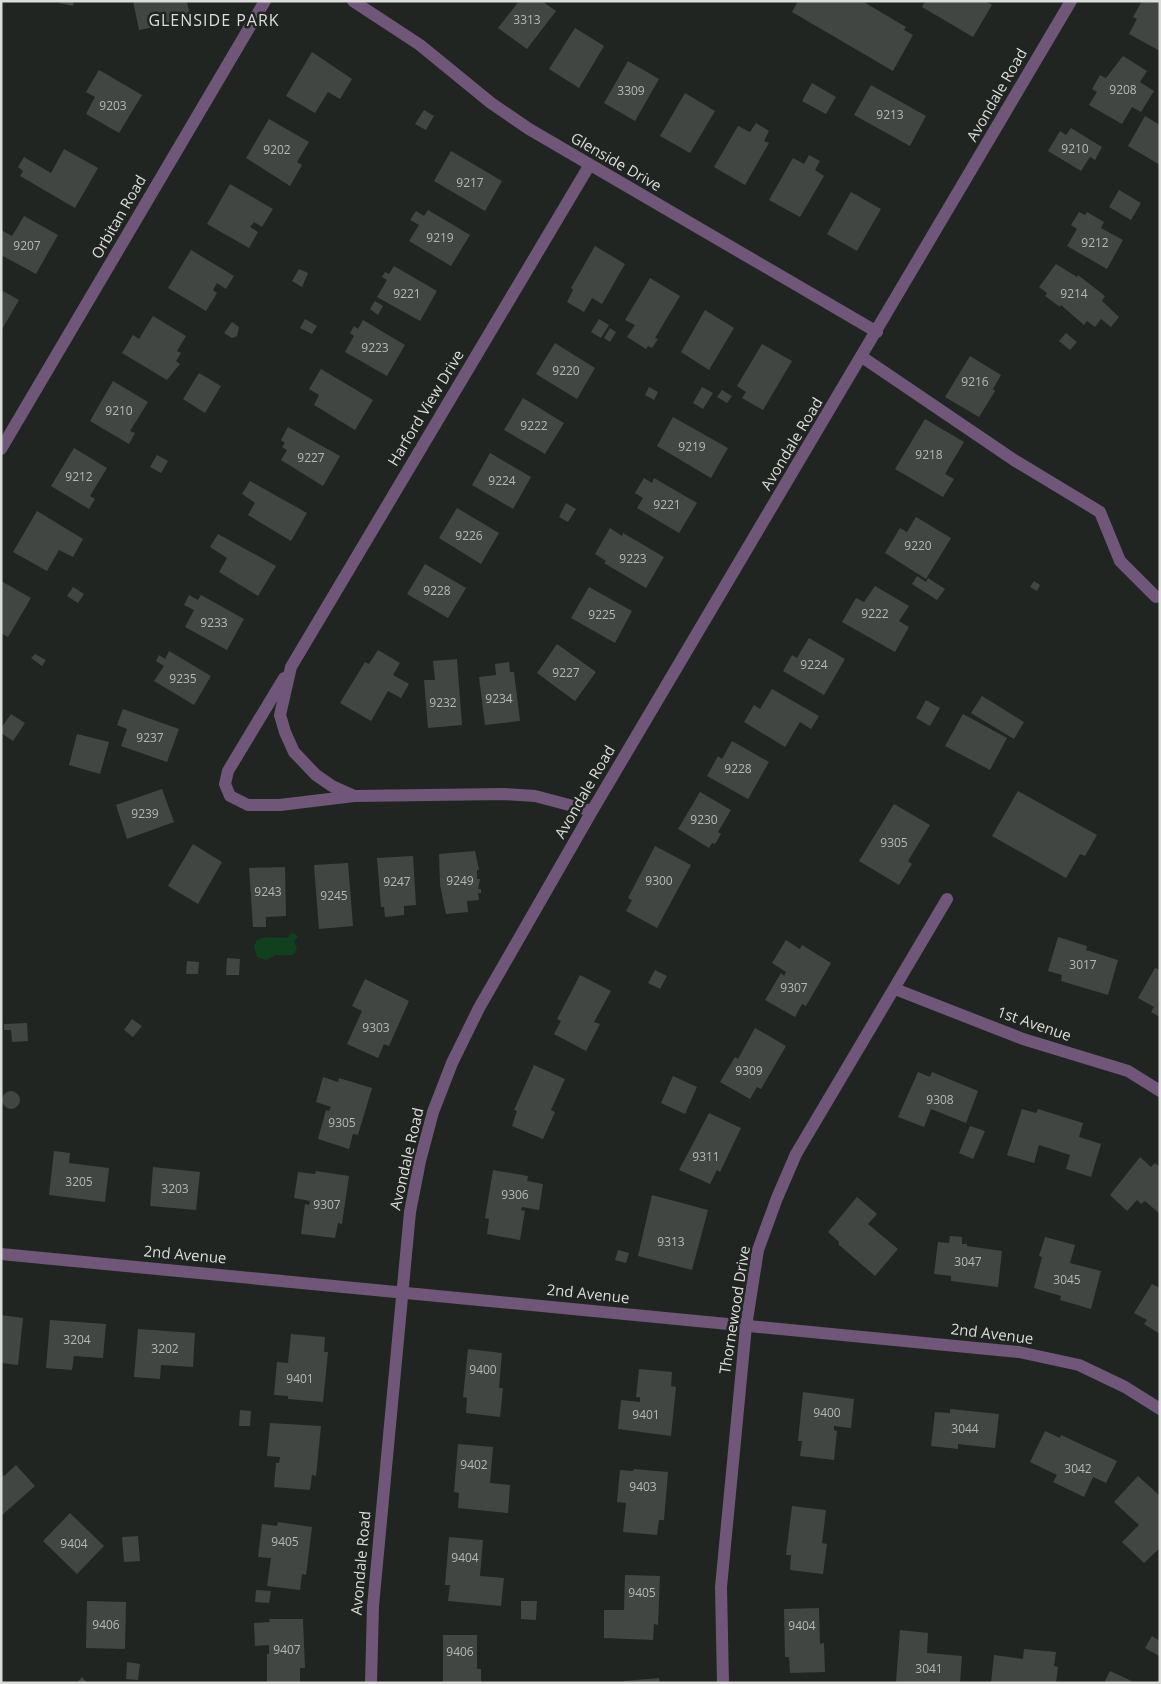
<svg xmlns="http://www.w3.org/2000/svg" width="1161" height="1684" viewBox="0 0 1161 1684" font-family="'Open Sans',sans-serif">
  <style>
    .water { fill: #10401e }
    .building { fill: #424642 }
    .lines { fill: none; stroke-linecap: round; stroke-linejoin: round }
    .minor { stroke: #70577a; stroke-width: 12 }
    .labels { text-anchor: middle; stroke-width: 5; stroke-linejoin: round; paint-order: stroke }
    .number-label { font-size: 12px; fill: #b5b7b5 }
    .street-label { font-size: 15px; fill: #dbdddb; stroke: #212521 }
    .neighbourhood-label { font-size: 16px; letter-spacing: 1px; fill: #dbdddb; stroke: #212521 }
  </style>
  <rect width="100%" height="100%" fill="#212521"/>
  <path class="water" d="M294,933l4,4 -4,4 3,8 -4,6h-17l-10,5 -9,-3 -3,-11 3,-6 9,-3 22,1 2,-4z"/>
  <path class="building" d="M60,1h14l-1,5 -14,-3z
    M133,1l54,1 4,17 -52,11z
    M519,1h23l14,10 -29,38 -29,-21z
    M798,1h64l44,26 -2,3 9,5 -20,36 -101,-59z
    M925,1h60l7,4 -19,32 -51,-30z
    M1142,1h18v50l-31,-17 8,-15 -4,-2z
    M575,28l29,18 -25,42 -30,-19z
    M312,52l40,27 -12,20 -12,-7 -13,21 -29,-17z
    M1123,56l24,15 -7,11 14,9 -13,21 -9,-5 -10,17 -33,-19 8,-13 -5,-3 8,-14 6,3z
    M628,61l31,18 -24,42 -31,-18z
    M99,70l43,25 -23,38 -33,-19 9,-17 -9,-5z
    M812,83l24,14 -10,17 -24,-13z
    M871,85l55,31 -16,30 -56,-31z
    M685,93l30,18 -25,42 -30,-17z
    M424,110l10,6 -8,14 -11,-6z
    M1145,116l15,9v40l-32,-19z
    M269,119l40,23 -12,20 5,3 -12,21 -44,-28z
    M756,123l13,8 -5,10 5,2 -24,42 -31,-18 24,-41 12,6z
    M1071,128l31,19 -7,13 -5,-3 -9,14 -33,-20 12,-20 6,4z
    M64,149l34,19 -23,40 -55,-32 3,-5 -5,-4 6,-10 27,16z
    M451,151l51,30 -17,30 -51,-30z
    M809,155l11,6 -5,9 9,6 -24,41 -31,-17 24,-42 11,6z
    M230,184l43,25 -11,18 -8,-5 -4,5 8,5 -9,16 -42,-24z
    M1119,190l22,13 -10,17 -22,-13z
    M851,192l30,17 -24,42 -30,-17z
    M428,210l42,25 -19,31 -42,-25 10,-16 -9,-5 6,-9 8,5z
    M1079,212l6,3 2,-3 17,10 -3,6 22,12 -16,29 -40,-23 10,-17 -6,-4z
    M24,216l34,19 -22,39 -35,-19v-25l11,6z
    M595,246l30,18 -23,40 -10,-6 -8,14 -17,-10 6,-12 -2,-2z
    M191,250l43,26 -8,13 -9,-6 -4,7 4,3 -11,18 -38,-23z
    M1056,264l21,13 1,-2 27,21 -3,5 17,16 -8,10 -10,-8 -6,8 -8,-6 -3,4 -23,-20 -1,2 -15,-11 2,-3 -8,-6z
    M394,266l43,25 -17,30 -43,-24 10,-17 -5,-3 3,-5 4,2z
    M299,269l9,4 -6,14 -10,-6z
    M650,278l30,18 -25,42 3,1 -6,9 -4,-2 -2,3 -19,-12 8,-12 -10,-5z
    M1,290l18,10 -18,31z
    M375,301l8,5 -5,9 -8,-6z
    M705,310l29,18 -25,42 -28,-18z
    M153,316l33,20 -9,15 4,2 -5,8 4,3 -13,16 -45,-27 11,-18 6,4z
    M305,319l12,7 -5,8 -12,-6z
    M599,319l10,6 -8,13 -10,-6z
    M363,320l42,25 -18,31 -42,-24 9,-16 -4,-3 4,-7 4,3z
    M232,322l7,5 -2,9 -5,2 -8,-5z
    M610,328l6,4 -6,10 -6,-4z
    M1066,333l11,9 -7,8 -11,-9z
    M555,343l40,25 -18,31 -41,-25z
    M762,344l30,17 -29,49 -21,-12 4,-6 -9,-6z
    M970,356l31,19 -8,14 2,2 -16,26 -34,-20z
    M321,369l52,31 -18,30 -41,-25 5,-10 -10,-6z
    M199,373l22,13 -16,27 -22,-14z
    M113,381l35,21 -18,29 5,2 -6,11 -39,-23z
    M649,387l9,5 -4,8 -9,-5z
    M702,387l11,6 -10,16 -10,-6z
    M722,390l10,6 -5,7 -10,-6z
    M523,398l41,25 -19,31 -41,-24z
    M673,417l55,31 -17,30 -54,-32z
    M925,419l39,23 -19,32 9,5 -11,18 -48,-28z
    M288,427l52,29 -17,30 -42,-26 6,-10 -5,-3 3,-4 -4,-3z
    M74,448l33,20 -17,28 5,3 -6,10 -38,-23z
    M490,453l41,24 -18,32 -41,-24z
    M157,455l11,6 -7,12 -11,-6z
    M644,478l8,5 2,-5 43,25 -18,30 -42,-25 6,-10 -8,-5z
    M250,481l57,32 -16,28 -43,-26 7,-12 -13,-9z
    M566,503l10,6 -8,13 -9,-5z
    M457,508l42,25 -18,31 -42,-26z
    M37,511l46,28 -10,18 -14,-7 -12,21 -34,-19z
    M916,517l35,21 -25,41 -41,-26 15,-25 7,4z
    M610,528l12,8 1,-3 41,24 -18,31 -42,-25 2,-2 -11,-7z
    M218,534l58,32 -18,30 -39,-24 8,-14 -17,-11z
    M425,564l41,24 -18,30 -41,-24z
    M917,576l9,6 2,-4 17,11 -8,11 -25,-16z
    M1,581l30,17 -23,39 -7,-4z
    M1034,581l6,4 -3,6 -7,-4z
    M875,586l34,20 -10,15 10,6 -14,25 -53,-30 14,-24 8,4z
    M73,587l11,7 -6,9 -11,-7z
    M589,587l43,24 -17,32 -44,-25z
    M189,595l9,5 3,-5 43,24 -17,31 -42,-23 9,-17 -10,-5z
    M809,638l36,21 -21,36 -41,-24 9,-16 5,3z
    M557,644l39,28 -21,29 -38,-28z
    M378,650l22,13 -7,12 16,9 -8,14 -13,-7 -17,30 -31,-18 25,-41 4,2z
    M169,651l42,25 -17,29 -40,-24 10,-15 -8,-5 3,-6 6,4z
    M35,654l11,6 -4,6 -11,-8z
    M457,659l5,66 -34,3 -4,-48h11l-2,-19z
    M509,662l1,10h4l6,49 -35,4 -6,-48 17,-2 -1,-11z
    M772,689l47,27 -8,13 -11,-7 -15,25 -41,-25 10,-17 6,4z
    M982,696l42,26 -10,17 -43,-26z
    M926,700l14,8 -10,18 -14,-8z
    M123,709l56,20 -12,33 -46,-16 6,-17 -10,-4z
    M11,714l14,9 -12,18 -12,-8v-5z
    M963,714l44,24 -17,32 -45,-24z
    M77,734l32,8 -9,32 -31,-9z
    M732,741l37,21 -21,37 -41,-23 11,-20 4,3z
    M162,789l12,33 -47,17 -11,-34z
    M1018,791l79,44 -12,21 -5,-2 -14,24 -74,-42z
    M700,792l31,18 -13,22 3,2 -6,10 -3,-1 -3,5 -31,-19z
    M894,804l36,21 -22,36 4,3 -13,21 -40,-24z
    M193,844l29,18 -24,42 -30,-18z
    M655,846l36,19 -34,63 -31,-17 6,-11 -4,-2z
    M475,851l4,19h-2v9h3l-2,10h3v4h-3l1,7 -12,1 1,11 -22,2 -6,-29 -1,-31z
    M413,856l3,49 -12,1v9l-19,2 -1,-10h-3l-4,-49z
    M348,863l5,63 -34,3 -5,-64z
    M285,867l1,49 -20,1v10h-13l-4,-59z
    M1058,937l29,9 -1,4 32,10 -10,35 -47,-14 1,-6 -14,-4z
    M786,940l14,9 2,-4 29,18 -25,43 -4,-2 -7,13 -30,-17 16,-27 3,3 2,-4 -14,-9z
    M227,958l13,1 -1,16h-13z
    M187,961l12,1 -1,12h-12z
    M1155,968l5,2v47l-9,-5 3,-5 -16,-9z
    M655,970l12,6 -7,13 -12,-6z
    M580,975l31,16 -17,31 6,2 -14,27 -32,-17 7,-13 -4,-2z
    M365,979l44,22 -20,45 -5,-2 -6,14 -31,-14 15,-33 -10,-5z
    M132,1019l10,7 -9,11 -9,-7z
    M27,1023l1,18 -16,1 -1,-12h-7v-6z
    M755,1028l31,18 -25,43 -4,-2 -7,12 -30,-17 15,-25 3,2z
    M534,1065l31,14 -14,31 4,2 -12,27 -31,-13 5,-15 -3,-1z
    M918,1072l12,5 2,-5 46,19 -12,32 -35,-14 -7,18 -26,-10z
    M673,1076l24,11 -12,27 -24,-11z
    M323,1077l15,5 1,-4 33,10 -14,47 -5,-1 -4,15 -31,-10 8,-29 3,1 2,-4 -15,-5z
    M2 1100a9 9 0 1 1 18 0a9 9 0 1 1-18 0Z
    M1022,1109l14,4 2,-4 45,14 -4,14 22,7 -10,33 -25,-8 4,-14 -31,-10 -5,18 -27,-8z
    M709,1113l32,15 -21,44 -3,-2 -7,14 -31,-14z
    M970,1126l15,5 -12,28 -14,-6z
    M54,1151l16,2 -1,10 40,5 -4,34 -56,-7z
    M1140,1157l11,10 4,-4 5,4v47l-15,-13 -4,3 -4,-4 -10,11 -17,-16z
    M153,1167l47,5 -4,38 -46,-4z
    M493,1170l35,6 -1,5 16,3 -4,26 -17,-3 -1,3 4,1 -5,29 -33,-6 2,-15 -4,-1z
    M316,1171l33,5 -7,48 -4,-1 -3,15 -34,-4 4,-30 4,1 1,-4 -16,-3 4,-26 17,2z
    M652,1195l56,15 -16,60 -54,-14z
    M857,1197l20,17 -9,10 30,25 -23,27 -37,-32 1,-2 -11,-10z
    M950,1236l12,1v7h5v2l35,5 -4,36 -47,-6v-5l-17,-2 4,-32 11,1z
    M1045,1237l30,8 -5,18 31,8 -10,38 -31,-9 1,-4 -27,-8 8,-31 -3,-1z
    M618,1250l11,3 -3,10 -11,-3z
    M1152,1284l8,4v46l-16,-10 3,-4 -13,-7z
    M1,1315l22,3 -5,47 -17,-2z
    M50,1320l56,4 -3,34 -29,-2 -2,14 -26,-2z
    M138,1329l57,4 -2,34 -32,-2 -1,14 -26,-2z
    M291,1334l34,3 -1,15h4l-5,50 -35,-3v-3l-14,-1 3,-33 11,1z
    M468,1349l34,4 -3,35h4l-3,29 -34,-4 1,-15 -4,-1z
    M639,1369l33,3 -1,14 5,1 -5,49 -53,-7 3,-29 19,2v-5h-4z
    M803,1392l51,7 -3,29 -17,-2v4l3,1 -3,29 -34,-4 2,-15h-4z
    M950,1409l49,5 -4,34 -37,-4v5l-27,-3 4,-34 15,1z
    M240,1410l11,1 -1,15h-11z
    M270,1423l51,3 -5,50 -4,-1 -2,15 -36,-3 2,-24h3l1,-6 -13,-1z
    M1045,1431l15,7 1,-3 56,26 -11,22 -13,-6 -9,20 -31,-15 4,-7 -27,-13z
    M458,1444l35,3 -3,36 20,2 -2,28 -50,-5 1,-15 -5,-1z
    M16,1465l19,21 -34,30v-43l3,3z
    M634,1469l34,3 -4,48h-5l-2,15 -34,-3 3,-29 -9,-1 3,-32 13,1z
    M1138,1476l22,20v52l-16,15 -22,-21 17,-17 -25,-23z
    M792,1506l34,4 -4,33 5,1 -4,30 -33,-4 1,-15h-5z
    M70,1513l34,33 -27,28 -34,-33z
    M278,1522l34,5 -6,48 -4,-1 -2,16 -33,-4 4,-28 -13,-1 4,-33 15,2z
    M138,1536l2,25 -16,1 -2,-25z
    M449,1537l34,3 -3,36 24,2 -3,28 -53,-5 2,-16h-5z
    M625,1575l35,1 -2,49 -4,-1 -1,16 -49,-2v-28h20z
    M256,1590l15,1 -2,12 -14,-1z
    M87,1601l39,1 -1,47 -39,-1z
    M521,1601h16l-1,19 -15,-1z
    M819,1608l1,36 4,-1 1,29 -35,1 -1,-16h-4l-1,-48z
    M269,1619h34l2,49h-5v15h-33v-29h2v-9l-14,1 -1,-23 16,-1z
    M900,1630l28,3 -1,20 35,3 -2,27 -64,-1z
    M443,1635h34v34h4v14h-38z
    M1152,1636l8,5 -1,15 -14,-8z
    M1024,1649l32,3 -2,14 4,1 -2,16h-65l3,-28 29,4z
    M127,1662l13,2 -2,16 -12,-1z
    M1110,1671l26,12h-32z
    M82,1677l5,6h-10z
    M659,1678l1,5h-36v-2z"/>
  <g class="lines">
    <path class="minor" d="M353,1l67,44 71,58 38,26 348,203
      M589,166l-298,501 -11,48 5,17 9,20 22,23 16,11 22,10 150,-2 31,2 57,15
      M862,357l152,103 86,52 20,49 36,36
      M1,449l264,-448
      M284,678l-56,93 -3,13 5,12 18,9h32l74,-9
      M895,989l128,50 105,32 32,20
      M1,1254l1018,98 60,13 46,22 35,22
      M371,1683l2,-77 37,-394 10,-51 13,-49 19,-49 27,-55 113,-197 479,-810
      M723,1683l-2,-96 25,-261 12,-76 19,-52 19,-44 151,-255"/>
  </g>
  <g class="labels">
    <g class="number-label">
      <text x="527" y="24">3313</text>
      <text x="1123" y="94">9208</text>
      <text x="631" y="95">3309</text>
      <text x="113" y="110">9203</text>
      <text x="890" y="119">9213</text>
      <text x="1075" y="153">9210</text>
      <text x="277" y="154">9202</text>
      <text x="470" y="187">9217</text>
      <text x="440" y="242">9219</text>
      <text x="1095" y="247">9212</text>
      <text x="27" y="250">9207</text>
      <text x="407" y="298">9221</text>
      <text x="1074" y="298">9214</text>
      <text x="375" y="352">9223</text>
      <text x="566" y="375">9220</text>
      <text x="975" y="386">9216</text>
      <text x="119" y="415">9210</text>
      <text x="534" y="430">9222</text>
      <text x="692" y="451">9219</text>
      <text x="929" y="459">9218</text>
      <text x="311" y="462">9227</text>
      <text x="79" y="481">9212</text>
      <text x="502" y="485">9224</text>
      <text x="667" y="509">9221</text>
      <text x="469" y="540">9226</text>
      <text x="918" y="550">9220</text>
      <text x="633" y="563">9223</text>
      <text x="437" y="595">9228</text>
      <text x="875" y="618">9222</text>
      <text x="602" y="619">9225</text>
      <text x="214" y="627">9233</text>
      <text x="814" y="669">9224</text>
      <text x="566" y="677">9227</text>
      <text x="183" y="683">9235</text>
      <text x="499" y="703">9234</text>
      <text x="443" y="707">9232</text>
      <text x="150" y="742">9237</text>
      <text x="738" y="773">9228</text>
      <text x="145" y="818">9239</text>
      <text x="704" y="824">9230</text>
      <text x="894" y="847">9305</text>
      <text x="460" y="885">9249</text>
      <text x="659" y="885">9300</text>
      <text x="397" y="886">9247</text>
      <text x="268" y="896">9243</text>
      <text x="334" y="900">9245</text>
      <text x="1083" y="969">3017</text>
      <text x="794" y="992">9307</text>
      <text x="376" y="1032">9303</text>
      <text x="749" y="1075">9309</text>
      <text x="940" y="1104">9308</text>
      <text x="342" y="1127">9305</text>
      <text x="706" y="1161">9311</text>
      <text x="79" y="1186">3205</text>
      <text x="175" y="1193">3203</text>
      <text x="515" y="1199">9306</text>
      <text x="327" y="1209">9307</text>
      <text x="671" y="1246">9313</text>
      <text x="968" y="1266">3047</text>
      <text x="1067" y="1284">3045</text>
      <text x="77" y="1344">3204</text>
      <text x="165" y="1353">3202</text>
      <text x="483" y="1374">9400</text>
      <text x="300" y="1383">9401</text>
      <text x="827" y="1417">9400</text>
      <text x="646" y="1419">9401</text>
      <text x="965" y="1433">3044</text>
      <text x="474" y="1469">9402</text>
      <text x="1078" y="1473">3042</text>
      <text x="643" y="1491">9403</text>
      <text x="285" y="1546">9405</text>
      <text x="74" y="1548">9404</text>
      <text x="465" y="1562">9404</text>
      <text x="642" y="1597">9405</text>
      <text x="106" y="1629">9406</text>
      <text x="802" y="1630">9404</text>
      <text x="287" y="1654">9407</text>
      <text x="460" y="1656">9406</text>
      <text x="929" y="1673">3041</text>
    </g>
    <g class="street-label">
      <text transform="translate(997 95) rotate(-60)" y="5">Avondale Road</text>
      <text transform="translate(616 162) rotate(30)" y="5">Glenside Drive</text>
      <text transform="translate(119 217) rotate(-60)" y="5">Orbitan Road</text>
      <text transform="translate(426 408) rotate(-59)" y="5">Harford View Drive</text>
      <text transform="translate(792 444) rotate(-59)" y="5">Avondale Road</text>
      <text transform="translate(585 792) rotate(-60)" y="5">Avondale Road</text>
      <text transform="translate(1034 1024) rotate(19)" y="5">1st Avenue</text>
      <text transform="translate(407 1159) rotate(-77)" y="5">Avondale Road</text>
      <text transform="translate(185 1255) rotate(5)" y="5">2nd Avenue</text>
      <text transform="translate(588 1294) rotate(6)" y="5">2nd Avenue</text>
      <text transform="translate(735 1310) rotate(-81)" y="5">Thornewood Drive</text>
      <text transform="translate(992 1334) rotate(7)" y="5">2nd Avenue</text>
      <text transform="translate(361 1563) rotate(-85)" y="5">Avondale Road</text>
    </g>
    <g class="neighbourhood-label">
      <text x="214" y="26">GLENSIDE PARK</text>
    </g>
  </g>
  <rect width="1161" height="1684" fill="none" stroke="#dbdddb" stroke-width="5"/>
</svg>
